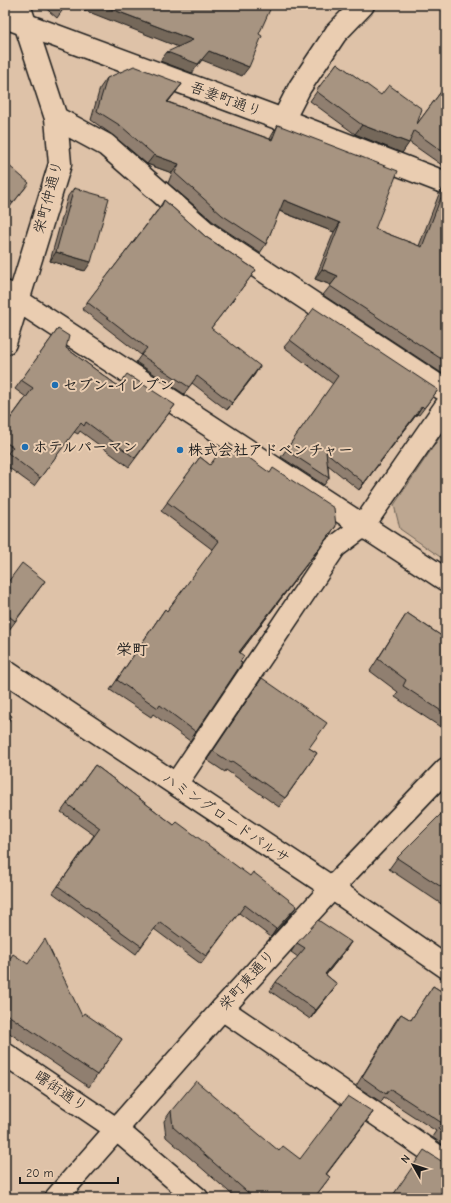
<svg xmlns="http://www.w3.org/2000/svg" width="451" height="1203" viewBox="0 0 451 1203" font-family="'Comic Neue','Klee One',sans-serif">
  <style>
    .green { fill: #bda791; stroke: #6c6256 }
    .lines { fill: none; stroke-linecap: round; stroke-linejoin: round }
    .minor-casing { stroke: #1c1c1c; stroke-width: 25 }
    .tertiary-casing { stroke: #1c1c1c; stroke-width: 25 }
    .minor { stroke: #eacdb1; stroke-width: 22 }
    .tertiary { stroke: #eacdb1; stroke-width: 22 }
    .wall { fill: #907f6f; stroke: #1c1c1c }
    .shaded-wall { fill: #75685a; stroke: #1c1c1c }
    .building { fill: #a79481; stroke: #1c1c1c }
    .poi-dot { fill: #1f6fb2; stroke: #eacdb1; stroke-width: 1.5 }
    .labels { text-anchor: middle; stroke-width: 4; stroke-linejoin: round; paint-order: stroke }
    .street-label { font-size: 15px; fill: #1c1c1c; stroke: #eacdb1 }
    .poi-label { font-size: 15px; font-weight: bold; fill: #1c1c1c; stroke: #eacdb1; text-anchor: start }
    .neighbourhood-label { font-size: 16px; font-weight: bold; fill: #1c1c1c; stroke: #eacdb1 }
  </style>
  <rect width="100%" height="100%" fill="#dec2a8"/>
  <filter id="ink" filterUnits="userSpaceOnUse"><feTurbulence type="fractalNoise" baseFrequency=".025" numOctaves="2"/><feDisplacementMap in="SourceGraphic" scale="8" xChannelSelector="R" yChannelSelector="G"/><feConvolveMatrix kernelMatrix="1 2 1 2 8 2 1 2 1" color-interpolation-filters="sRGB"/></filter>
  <g filter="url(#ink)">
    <path class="green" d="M446,428v133l-46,-32 -6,-24z"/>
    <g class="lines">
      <g class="minor-casing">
        <path id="minor" d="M56,118l50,27 102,89 238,157
          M283,120l17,-33 36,-54 27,-28
          M5,292l441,288
          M5,343l55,-179 -4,-46 -37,-113
          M176,784l159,-237 28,-21 83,-120
          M222,1009l224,153
          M5,1054l111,75 81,69"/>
      </g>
      <g class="tertiary-casing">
        <path id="tertiary" d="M5,17l278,103 163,63
          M5,671l327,217 114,79
          M56,1198l166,-189 110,-121 114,-119"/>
      </g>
      <use href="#minor" class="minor"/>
      <use href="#tertiary" class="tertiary"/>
    </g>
    <path class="wall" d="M42,5h23l-1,3 -7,10z
      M337,63l80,61 29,-39v83l-37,-26 -7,11 -47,-19 -45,-33z
      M107,78l75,6 -14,18 102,37 2,-4 6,-10 97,104 44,17 20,-52 7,-10v192l-123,-81 8,-10 -16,-6 19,-47 -55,-21 -13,33 -6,9 -44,-29 -48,-41 4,-10 -25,-9 -33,-28 -23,-16 9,-32z
      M5,167l21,20 -17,21 -4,-3z
      M74,188l11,83 -35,-10 18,-65z
      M164,200l42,37 50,33 -45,58 44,46 -28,36 -35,-27 -8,11 -48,-32 5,-7 -59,-46 75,-98 2,-3z
      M58,329l8,19 52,38 57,19 -46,62 -49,-36 -2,3 -4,-2 -40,54 -29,-21v-8l1,-1 -1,-1v-29l21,-29 -11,-8z
      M290,340l148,50 -19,25 -2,-1 -58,76 -31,-25 1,13 -5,7 -43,-28 52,-73 -49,-37z
      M200,457l10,8 119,70 -89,118v9l2,1 -52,78 -37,-27 -2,3 -41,-27 55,-81 2,2 46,-61 -52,-39z
      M45,581l-36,49 -4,-3v-41z
      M407,613l39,26v90l-1,1 -50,-33 3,-5 -28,-21z
      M262,678l47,70 8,5 -38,54 -53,-37 -1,2 -18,-12z
      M95,765l196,149 -20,23 -32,-24 -38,51 -47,-35 -18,25 -83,-61 41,-58 -33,-23z
      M446,809v98l-57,-38 8,-11z
      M351,942l-6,9 -19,24 11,9 -6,8 -21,27 -40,-28 6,-9 22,-25 -7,-5 6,-9z
      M5,965l77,51 40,23 -33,48 -84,-57z
      M433,986l13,8v153l-14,-10 4,-6 -52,-34 -3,5 -25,-16 39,-64 6,-8 10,6z
      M171,1111l108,40 21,8 73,-47 -47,62 4,3 -16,21h-78l-70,-61 -2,-16z"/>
    <path class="shaded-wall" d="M71,5h30l92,35 -7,10z
      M209,51l40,16 -7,9 -40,-16 -10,13 -32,-12 7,-9z
      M182,84l-21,27 6,-9z
      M362,125l47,18 -7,10 -47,-19z
      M154,155l25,9 -7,9 -25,-9z
      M284,200l56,23 -6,9 -57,-22z
      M56,252l35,10 -6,9 -35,-10z
      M322,269l16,7 -7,9 -16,-6z
      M260,366l-5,8 -28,36 5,-7z
      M422,406l-5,8 -58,76 5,-7z
      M336,526l-7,9 -96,127 6,-10z
      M297,906l-6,8 -20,23 5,-8z
      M351,942l-6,9 -26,32 6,-9z
      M337,984l-6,8 -21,27 6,-9z
      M373,1112l-7,10 -47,62 7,-10z"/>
    <path class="building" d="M60,5h5l-1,3z
      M101,5h171l-13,29 3,2 -13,31 -40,-16 -11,13 -31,-12 26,-12z
      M337,63l44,32 8,-10 33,24 -5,15 29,-39v69l-32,-23 -5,12 -47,-18 -46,-34z
      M134,66l48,18 -15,18 105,38 6,-15 120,46 -23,58 47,18 24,-63v178l-116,-76 8,-10 -16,-7 18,-46 -56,-23 -18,44 -44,-29 -47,-42 4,-9 -25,-9 -33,-29 -24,-15 10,-33z
      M7,164l22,19 -16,20 -8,-6v-30z
      M74,188l35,10 -18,64 -35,-10z
      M164,200l42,37 50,33 -45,58 49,38 -28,37 -35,-27 -8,11 -48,-32 6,-7 -60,-46 75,-97z
      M314,308l124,82 -14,18 -2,-2 -58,77 -38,-31 3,26 -43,-28 52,-74 -48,-36z
      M58,329l11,7 -3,12 52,38 9,-12 48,31 -40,53 -49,-36 -2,4 -3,-3 -41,55 -32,-25 5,-6 -8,-5v-16l28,-38 -12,-8z
      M227,442l43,31 3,-5 61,40 2,18 -97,126 5,4 -4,6 2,1 -46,69 -36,-27 -2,3 -41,-28 48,-71 2,2 52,-70 -52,-39 33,-45 10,8z
      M22,563l23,18 -30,40 -10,-8v-27z
      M407,613l39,26v75l-43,-28 3,-6 -28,-21z
      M262,678l65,45 -18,25 8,5 -32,45 -53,-37 -1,2 -18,-12z
      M5,711l7,5 -7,10z
      M95,765l79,60 3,-3 73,54 3,-4 44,34 -21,23 -31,-24 -39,51 -46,-34 -19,24 -83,-60 42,-58 -33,-24z
      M446,809v81l-49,-32z
      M318,920l33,22 -26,32 12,10 -21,26 -40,-28 29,-34 -8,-5z
      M45,939l37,77 2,-3 38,26 -25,36 -92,-62v-47l8,-12 15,10z
      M433,986l13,8v141l-8,-6 4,-6 -52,-34 -4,5 -24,-17 39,-63 10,6z
      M196,1081l83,70 4,-5 17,13 48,-63 25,16 -47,62 4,3 -16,21h-60l-81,-71 -2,-16z
      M424,1150l22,14v34h-55z"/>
  </g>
  <g class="poi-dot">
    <circle cx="55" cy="385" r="4"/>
    <circle cx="25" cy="447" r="4"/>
    <circle cx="180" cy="450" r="4"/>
  </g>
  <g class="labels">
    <g class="street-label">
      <text transform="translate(226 99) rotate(20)" y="5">吾妻町通り</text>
      <text transform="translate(48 197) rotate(-75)" y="5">栄町仲通り</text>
      <text transform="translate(226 818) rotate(34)" y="5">ハミングロードパルサ</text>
      <text transform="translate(247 980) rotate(-48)" y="5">栄町東通り</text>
      <text transform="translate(61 1091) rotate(34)" y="5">曙街通り</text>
    </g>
    <g class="poi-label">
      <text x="63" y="390">セブン-イレブン</text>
      <text x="33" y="452">ホテルパーマン</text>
      <text x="188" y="455">株式会社アドベンチャー</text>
    </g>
    <g class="neighbourhood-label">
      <text x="132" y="655">栄町</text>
    </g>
  </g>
  <rect width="451" height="1203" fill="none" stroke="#eacdb1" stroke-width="20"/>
  <rect x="10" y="10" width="431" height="1183" fill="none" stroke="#1c1c1c" stroke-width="1.5" filter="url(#ink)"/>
  <g transform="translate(413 1165) rotate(309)" stroke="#eacdb1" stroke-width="3" paint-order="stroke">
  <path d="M0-3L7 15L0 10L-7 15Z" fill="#1c1c1c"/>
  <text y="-6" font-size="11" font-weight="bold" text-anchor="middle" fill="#1c1c1c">N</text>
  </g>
  <path d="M20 1177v6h98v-6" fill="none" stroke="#1c1c1c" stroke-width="2"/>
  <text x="26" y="1177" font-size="12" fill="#1c1c1c" stroke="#eacdb1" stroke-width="3" paint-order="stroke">20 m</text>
</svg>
